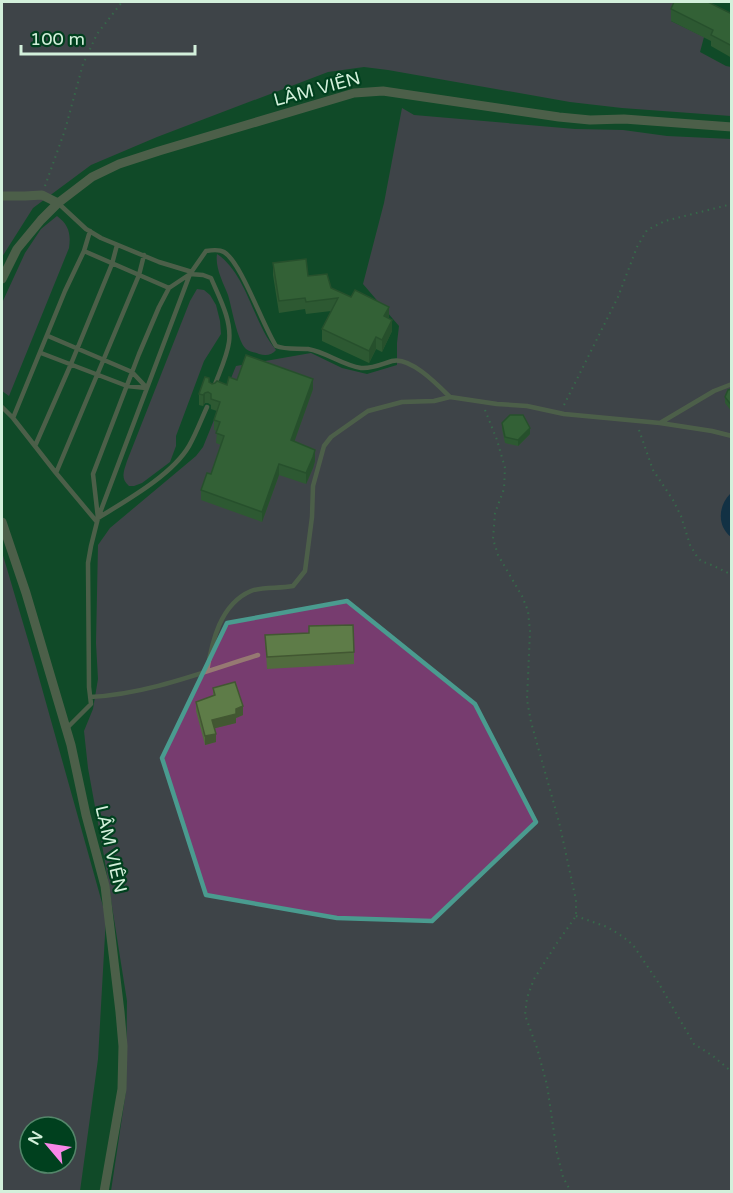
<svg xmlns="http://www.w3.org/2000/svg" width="733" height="1193" viewBox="0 0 733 1193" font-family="'Varela Round',sans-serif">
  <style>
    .green { fill: #773c6f; fill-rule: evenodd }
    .water { fill: #151366 }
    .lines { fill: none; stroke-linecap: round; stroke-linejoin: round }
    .path { stroke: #629073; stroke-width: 2; stroke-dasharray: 1.5 4.5; stroke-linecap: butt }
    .service { stroke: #967972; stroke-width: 4.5 }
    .minor { stroke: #967972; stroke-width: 9 }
    .wall { fill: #516b3e }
    .shaded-wall { fill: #425732 }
    .building { fill: #5e7c48; stroke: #425732; stroke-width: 1.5 }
    .marked { fill: none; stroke: #4a9b8f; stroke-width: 4.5; stroke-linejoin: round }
    .labels { text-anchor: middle; stroke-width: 4.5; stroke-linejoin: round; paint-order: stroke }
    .street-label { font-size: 18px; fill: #d3f0db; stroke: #00401e }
  </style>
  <rect width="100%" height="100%" fill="#104b28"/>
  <path class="green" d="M2,2h679l-10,19 33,16 -4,15 26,14 5,1v49l-109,-8 -52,-6 -182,-32 -24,-3 -36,5 -171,65 -66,28 -58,43 -31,49z
    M402,108l12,7 161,14 48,1 44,6 64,3v1052h-620l15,-100 1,-90 -23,-145 -16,-88 -4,-37 9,-22 5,-30 -2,-36 2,-98 12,-17 86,-72 7,-9 33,-81 75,-13 31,15 25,6 30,-9v-22l2,-17 -36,-42 21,-81z
    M57,216c12,9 14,18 12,32l-60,148 -7,-5v-88l23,-50 16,-24z
    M217,254c30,20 36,69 59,96 -4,5 -10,6 -17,4 -4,-2 -9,-2 -13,-5 -9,-9 -14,-41 -18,-54 -5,-13 -13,-27 -11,-41z
    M197,289l7,1 6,5 6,10 4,16 1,13 -17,27 -28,75v10l-6,16 -28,21 -8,3h-5c-9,-8 -5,-15 -2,-25l63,-160z
    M2,552l34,115 70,250 -8,142 -18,132h-78zM30,1127h36v36h-36z"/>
  <path class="water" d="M730,494h2l-1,43c-14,-11 -13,-31 -1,-43z"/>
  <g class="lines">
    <path class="path" d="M45,186l20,-56 18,-66 14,-30 25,-32
      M564,405l54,-108 19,-50 10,-17 18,-9 67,-17
      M485,410l12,30 8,28 -1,21 -9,24 -2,26 5,16 24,41 6,15 2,20 -3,69 4,22 28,100 17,78v16l-19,27 -23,36 -7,19 -2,17 12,33 10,37 10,68 6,24 8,15
      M639,430l14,40 20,30 8,16 9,29 6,10 5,6 13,5 18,9
      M576,916l31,11 15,9 11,9 25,37 36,62 19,12 19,16"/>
    <path class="service" d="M58,203l28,26 15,9 58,24 33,10
      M84,251l85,37
      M48,336l84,36 15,16
      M41,353l86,33 19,2
      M2,407l11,11 43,55 41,49
      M207,407c-6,13 -11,27 -18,39 -17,29 -62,54 -91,72l-5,-44 46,-120 20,-47 10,-19 21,-14 13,1 8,3c8,19 21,42 18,64 -2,15 -10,31 -15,45
      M13,418l52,-127 19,-40 6,-20
      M660,423l54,-32 18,-7
      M35,446l36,-82 41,-100 5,-19
      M56,473l83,-198 5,-20
      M207,671c5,-29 13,-67 44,-80 13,-5 28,-2 42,-5l12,-15 7,-54 1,-31 11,-40 7,-9 37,-26 34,-9 32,-1 16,-4 47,7 30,2 37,8 96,9 52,8 20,5
      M90,697c58,-3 113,-25 168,-42
      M67,728l24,-24 -2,-17 -1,-124 3,-17 7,-28 92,-244 16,-23c6,-1 13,-2 18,1 17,10 39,74 52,94 10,4 21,2 32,3 18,3 34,16 53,19 11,1 21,-4 31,-7 18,-5 46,24 58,36"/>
    <path class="minor" d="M2,196h23l17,-1 16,8
      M2,279l15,-30 24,-29 17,-17 34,-26 27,-13 40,-13 195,-58 29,-2 176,26 31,3 34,-1 108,8
      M2,522l24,71 45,152 15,70 19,71 15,126 3,34 -1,43 -18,103"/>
  </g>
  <path class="wall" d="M671,9l61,5v44l-21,-12v-5l-40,-20z
    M273,263l35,13 81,42 3,13 -10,21 -6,-3 -7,14 -47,-22v-12l9,-18 -25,3 -1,-5 -26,4 -6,-38z
    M237,380l76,9 -19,53 21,19 -2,7 -7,16 -27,-9 -17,47 -61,-22v-10l10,-16 10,-29 -5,-2 1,-12 -3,-1v-10l3,-9 -6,-2v-4l-3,-2h-3l-2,3 -4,-1v-11l10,-12 3,2 15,1z
    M732,389v23l-7,-9v-6z
    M502,423l28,11 -12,12 -13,-3 -3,-14z
    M265,635l89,17v12l-87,5z
    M213,688l30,27 -7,3v5l-21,5 1,14 -11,3 -9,-34v-9l17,-6z"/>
  <path class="shaded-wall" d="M389,307v12l-5,-3z
    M392,320v11l-10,21v-12z
    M376,337v12l-7,14v-12z
    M313,379v10l-22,62v-11z
    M205,393v10l-2,3v-11z
    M530,428v6l-12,12v-6z
    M315,450v11l-2,7 -7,16v-11z
    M279,464v11l-17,47v-10z
    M243,706v9l-7,3v5l-24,6v-9z
    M216,734v8l-11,3v-9z"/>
  <path class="building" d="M674,2h34l24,12v32l-21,-11 2,-5 -42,-21z
    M306,259l2,17 19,-2 4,14 20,9 4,-7 34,17 -5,9 8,4 -10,20 -6,-3 -7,14 -47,-22 16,-31 -32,4 -1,-4 -26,3 -6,-38z
    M246,355l67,24 -22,61 24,10 -2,7 -7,16 -27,-9 -17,48 -61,-22 6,-17 4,1 13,-38 -8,-3 4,-11 -6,-2 6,-18 -9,-3v-5l-3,-2 -3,1 -2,2 -4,-1 6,-17 4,1v4l3,2 3,-1 2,-2 10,4 2,-8 8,3z
    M732,389v17l-7,-9 3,-7z
    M510,415h13l7,13 -12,12 -13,-3 -3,-14z
    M353,625l1,27 -87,5 -2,-22 44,-2v-7z
    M235,682l8,24 -7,3v5l-24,6 4,14 -11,2 -9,-34 19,-7 -2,-7z"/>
  <path d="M0 0H733V1193H0ZM347,601l128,103 61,118 -104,99 -95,-3 -131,-23 -44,-137 65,-135z" fill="#104b28" fill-opacity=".55" fill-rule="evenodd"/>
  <path class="marked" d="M347,601l128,103 61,118 -104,99 -95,-3 -131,-23 -44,-137 65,-135z"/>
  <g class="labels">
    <g class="street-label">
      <text transform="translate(317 89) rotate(-15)" y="6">LÂM VIÊN</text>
      <text transform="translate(111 849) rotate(77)" y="6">LÂM VIÊN</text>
    </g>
  </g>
  <rect width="733" height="1193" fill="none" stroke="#d3f0db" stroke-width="6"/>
  <g transform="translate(48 1145) rotate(299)"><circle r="28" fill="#00401e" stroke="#54866a" stroke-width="1.5"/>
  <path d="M0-4.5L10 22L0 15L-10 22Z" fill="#f987e8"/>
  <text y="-9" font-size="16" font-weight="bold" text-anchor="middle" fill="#d3f0db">N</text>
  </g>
  <path d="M21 45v9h174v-9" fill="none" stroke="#d3f0db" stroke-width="3"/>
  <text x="30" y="45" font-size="18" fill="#d3f0db" stroke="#00401e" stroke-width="4.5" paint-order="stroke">100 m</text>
</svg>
